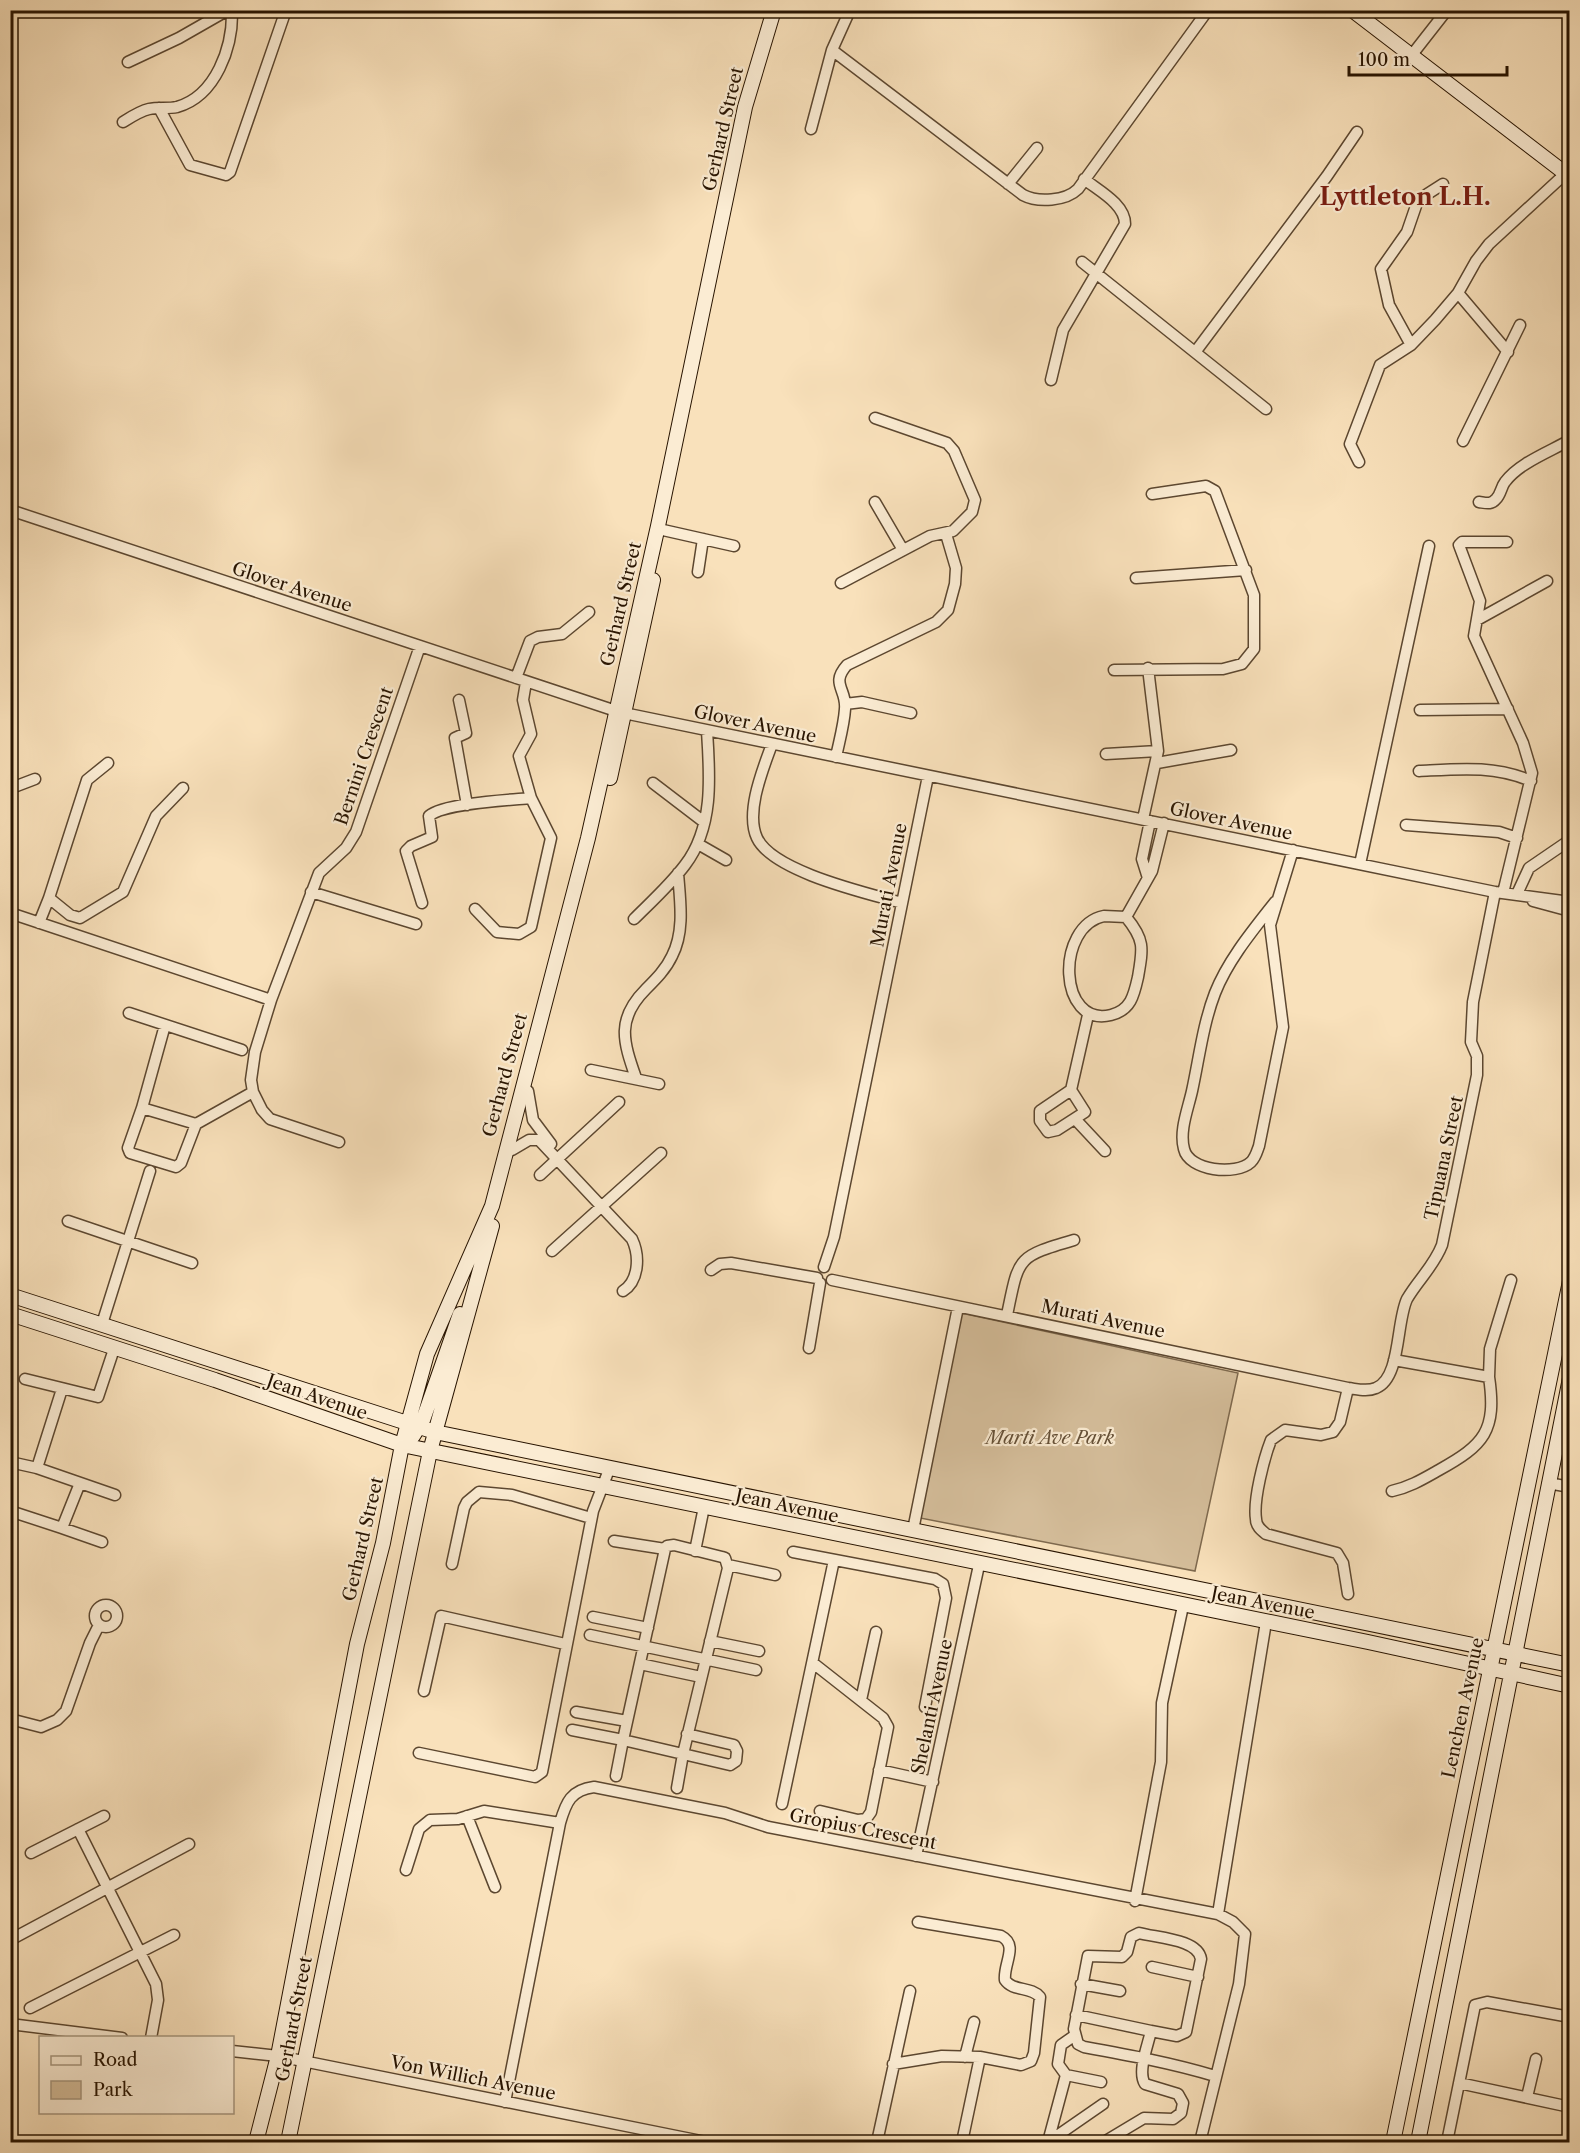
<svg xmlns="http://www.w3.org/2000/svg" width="1580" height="2153" viewBox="0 0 1580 2153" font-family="'Libre Caslon Text',serif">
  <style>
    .park { fill: #d5be9b; stroke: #7e694e; stroke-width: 1.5 }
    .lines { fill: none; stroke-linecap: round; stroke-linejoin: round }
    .street-casing { stroke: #5c4730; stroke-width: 13 }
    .secondary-casing { stroke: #281401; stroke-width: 16 }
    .street { stroke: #fbecd3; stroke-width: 10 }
    .secondary { stroke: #fbecd3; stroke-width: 14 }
    .labels { text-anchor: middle; stroke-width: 4.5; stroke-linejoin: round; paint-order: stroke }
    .street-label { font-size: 18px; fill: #281401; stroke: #fbecd3 }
    .park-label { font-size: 18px; font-style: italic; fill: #655037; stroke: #fbecd3 }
    .district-label { font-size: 24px; font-weight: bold; fill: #7a1f14; stroke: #fbecd3 }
  </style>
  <rect width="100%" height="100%" fill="#f9e1bb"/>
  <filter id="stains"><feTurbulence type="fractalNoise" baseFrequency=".00333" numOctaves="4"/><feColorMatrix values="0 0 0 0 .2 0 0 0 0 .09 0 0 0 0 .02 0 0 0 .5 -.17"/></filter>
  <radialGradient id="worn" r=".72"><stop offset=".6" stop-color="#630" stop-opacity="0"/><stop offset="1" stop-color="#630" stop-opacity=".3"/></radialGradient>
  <path class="park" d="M961,1313l277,60 -43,198 -275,-53z"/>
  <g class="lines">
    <g class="street-casing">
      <path id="street" d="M832,50l191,145c15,8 43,6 55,-6l130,-179
        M1411,56l36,-46
        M128,62l51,-24 49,-28
        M159,108l31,57 36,10 4,-3 56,-162
        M123,122c8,-5 17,-11 26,-13 9,-2 19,0 28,-2 39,-11 56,-60 55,-97
        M811,129l21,-79 18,-40
        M1008,184l29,-36
        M1082,262l184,147
        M1458,293l50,59
        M1411,345l-22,-40 -8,-36 26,-37 11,-32 25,-16
        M1196,351l131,-175 30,-44
        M1051,380l12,-50 62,-106c0,-20 -26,-33 -41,-45
        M1463,441l57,-116
        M1359,462l-9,-18 30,-79 31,-20 24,-25 23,-27 18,-32 13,-17 76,-70
        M875,502l28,48
        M1479,502c7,1 12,3 17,-3 5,-5 5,-12 9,-17 14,-19 44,-30 65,-42
        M10,510l609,202 876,180 75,10
        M663,530l71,16
        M698,572l5,-33
        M1136,578l110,-8
        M841,583l89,-47 23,-5 19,-19 3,-12 -21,-49 -7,-8 -72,-25
        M1477,620l70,-39
        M1114,670l109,-1 19,-5 12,-15v-54l-39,-104 -9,-5 -54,8
        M516,678l14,-37 8,-4 24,-3 27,-22
        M459,700l7,33 -11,5 12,67
        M845,704l17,-2 49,11
        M1420,710l88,-1
        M772,744c-9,25 -27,68 -15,94 16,34 110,55 145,65
        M1106,754l52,-3
        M836,757c3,-15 8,-32 9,-48 2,-20 -15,-25 2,-44l89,-43 12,-12 7,-26 1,-16 -10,-34
        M1157,763l74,-13
        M1419,771c39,-2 75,-6 112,10
        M653,783l51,39
        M10,791l4,-4 21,-8
        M1143,819l15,-68 -10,-83
        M1406,825l93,7 18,6
        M698,844l28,16
        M1360,864l69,-318
        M1148,878l-6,-19 8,-38
        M311,892l105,32
        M1503,893l29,-120 -9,-30 -49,-107 6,-35 -21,-56 3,-3h45
        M1517,894l12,-26 41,-28
        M49,898l21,17 10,3 43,-26 33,-76 27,-28
        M1533,901l37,10
        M1275,902c-22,28 -47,58 -60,91 -12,31 -16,66 -23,98 -4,18 -13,40 -8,58 5,22 52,27 67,13 5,-5 6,-11 8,-16l24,-119 -13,-102 23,-75
        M422,903l-16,-52 5,-5 21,-9 -3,-21c15,-13 81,-16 102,-18l-12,-42 12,-22 -8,-34 3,-18
        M475,909l22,23 22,2 12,-7 20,-89 -20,-40
        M10,913l261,87
        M1104,916l22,1c19,23 17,31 12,60 -4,18 -7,33 -27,38 -53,13 -56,-89 -7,-99z
        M1126,917l26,-46 12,-48
        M634,919c17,-17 36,-34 51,-54 29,-38 25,-89 22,-134
        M39,923l10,-25 38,-118 21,-17
        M129,1013l113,37
        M165,1025l-23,83 54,16
        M591,1070l68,14
        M636,1078c-13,-37 -20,-59 10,-89 10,-10 20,-20 26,-33 13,-25 8,-56 6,-83
        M1071,1090l14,22 -28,18 -9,2 -8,-11v-10l31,-21 17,-75
        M528,1091l5,29 18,24
        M142,1108l-14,40 2,5 46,14 5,-4 15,-39 57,-32
        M1076,1120l29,31
        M339,1142l-69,-23 -8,-9 -9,-18 -2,-12 4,-28 16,-52 48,-127 27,-25 10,-16 64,-186
        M512,1150l17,-10h10l93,99c8,17 7,42 -9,52
        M540,1175l79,-73
        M68,1221l124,42
        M552,1251l109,-98
        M824,1267l10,-30 94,-461
        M711,1270l9,-6 11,-1 86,15
        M832,1280l516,108c9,1 19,4 28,0 25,-10 20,-66 31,-89 11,-19 27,-33 35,-54l35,-170v-19l-6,-14 2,-40 22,-110
        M1007,1315c12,-58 9,-58 67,-75
        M102,1324l48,-153
        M809,1348l11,-65
        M1394,1360l95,17 1,-28 21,-69
        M25,1379l73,18 16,-48
        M10,1462l27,6 25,-79
        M37,1468l78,27
        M1548,1483l22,4
        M1392,1491c18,-4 31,-12 47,-21 45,-25 58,-39 50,-93
        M10,1511l52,17 18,-45
        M62,1528l40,14
        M913,1530l45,-223
        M614,1541l51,8
        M674,1545l48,12 3,1 3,10 -45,186 -60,-14 42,-191 2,-3z
        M695,1551l9,-44
        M793,1552l142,27 8,5 3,14 -21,109
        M452,1564l12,-56 3,-6 12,-10 33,3 79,23
        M728,1565l47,10
        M1348,1594l-5,-31 -6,-10 -71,-19c-5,-4 -10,-8 -10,-15 -3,-19 8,-61 15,-79l14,-10 36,5 12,-3 7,-10 8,-34
        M95 1616a11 11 0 1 1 22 0a11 11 0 1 1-22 0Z
        M593,1617l55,11
        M590,1635l166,35
        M710,1641l49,10
        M813,1663l70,55 5,9 -17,85 -5,7 -8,1 -38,-9
        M640,1664l61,13
        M424,1691l17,-75 124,28
        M861,1700l15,-68
        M576,1712l51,9
        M10,1719l31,8 16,-7 9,-9 24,-68 9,-18
        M572,1730l51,10 -7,36
        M419,1753l116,24 7,-5 51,-261 17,-44
        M879,1770l54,12
        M677,1788l6,-34 47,11 6,-4 1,-10 -3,-6 -47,-11
        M782,1804l52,-244
        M467,1816l28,71
        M78,1829l78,155 2,16 -7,38
        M31,1853l73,-37
        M916,1856l63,-291
        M406,1870l13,-41 11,-9 28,-1 26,-8 76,12
        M1135,1901l26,-139 1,-59 21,-97
        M1218,1914l48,-292
        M10,1940l179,-96
        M1152,1967l46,10
        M1081,1984l39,7
        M30,2008l144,-73
        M1076,2015l75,16
        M10,2024l112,14
        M232,2051l46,5 428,86
        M965,2057l9,-35
        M893,2064l49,-8 38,1 41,8 10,-4 3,-8 6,-56c-9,-11 -27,-5 -35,-17 -2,-16 14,-35 -4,-44l-83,-14
        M1066,2075l-8,-11 3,-19 13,-9
        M1459,2083l111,24
        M1527,2097l9,-38
        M505,2102l55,-279c6,-21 11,-33 34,-36l131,26 43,14 450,87 15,8 12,12 -6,50 -39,158
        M1051,2140l52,-36
        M877,2142l33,-151
        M962,2142l18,-85
        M1048,2142l18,-67 35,7
        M1104,2142l40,-24 29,1 8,-6 2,-10 -5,-9 -33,-10c-8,-12 3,-39 6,-53l26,5 9,-4 15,-73c-3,-20 -44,-21 -62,-26l-8,4 -4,15 -5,5 -34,-1 -14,73 4,15 6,3c44,8 88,16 131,29
        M1447,2142l28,-137 12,-3 83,15"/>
    </g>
    <g class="secondary-casing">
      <path id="secondary" d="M1352,10l218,167
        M610,778l43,-198
        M10,1295l425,137 1135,233
        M10,1314l205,66 187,65 966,197 202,44
        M413,1436l10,-16 37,-106
        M256,2142l22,-86 79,-412 26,-101 19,-98 25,-91 65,-148 96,-368 70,-312 87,-419 29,-97
        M288,2142l142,-691 62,-225
        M1393,2142l177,-861
        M1418,2142l152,-764"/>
    </g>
    <use href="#street" class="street"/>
    <use href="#secondary" class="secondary"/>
  </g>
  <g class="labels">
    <g class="street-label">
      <text transform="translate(723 129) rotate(-77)" y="6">Gerhard Street</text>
      <text transform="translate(292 587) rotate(18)" y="6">Glover Avenue</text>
      <text transform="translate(621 604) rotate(-77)" y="6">Gerhard Street</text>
      <text transform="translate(755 724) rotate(12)" y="6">Glover Avenue</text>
      <text transform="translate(364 756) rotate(-71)" y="6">Bernini Crescent</text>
      <text transform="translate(1231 821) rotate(12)" y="6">Glover Avenue</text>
      <text transform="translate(889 885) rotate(-79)" y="6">Murati Avenue</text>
      <text transform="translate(505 1075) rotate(-75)" y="6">Gerhard Street</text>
      <text transform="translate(1444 1158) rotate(-78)" y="6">Tipuana Street</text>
      <text transform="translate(1103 1319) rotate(12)" y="6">Murati Avenue</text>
      <text transform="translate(317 1397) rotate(19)" y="6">Jean Avenue</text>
      <text transform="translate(787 1506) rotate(12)" y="6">Jean Avenue</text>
      <text transform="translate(363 1539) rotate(-77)" y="6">Gerhard Street</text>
      <text transform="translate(1263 1603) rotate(11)" y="6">Jean Avenue</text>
      <text transform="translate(932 1707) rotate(-78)" y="6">Shelanti Avenue</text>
      <text transform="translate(1463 1708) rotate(-78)" y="6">Lenchen Avenue</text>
      <text transform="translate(863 1829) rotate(11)" y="6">Gropius Crescent</text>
      <text transform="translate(294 2019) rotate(-79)" y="6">Gerhard Street</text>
      <text transform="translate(473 2078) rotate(11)" y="6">Von Willich Avenue</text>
    </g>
    <g class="park-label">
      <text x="1050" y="1444">Marti Ave Park</text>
    </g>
    <g class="district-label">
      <text x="1405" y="205">Lyttleton L.H.</text>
    </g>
  </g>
  <rect width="1580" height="2153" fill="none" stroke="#f9e1bb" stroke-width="36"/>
  <rect x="12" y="12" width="1556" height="2129" fill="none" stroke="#281401" stroke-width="3"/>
  <rect x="18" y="18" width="1544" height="2117" fill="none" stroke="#281401" stroke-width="1.5"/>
  <rect x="39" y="2036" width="195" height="78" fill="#fbecd3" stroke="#a7967f" stroke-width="1.5"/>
  <rect x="51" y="2056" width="30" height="9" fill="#fbecd3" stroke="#a7967f" stroke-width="1.5"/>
  <text x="93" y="2066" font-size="18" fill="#281401">Road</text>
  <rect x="51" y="2081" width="30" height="18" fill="#d5be9b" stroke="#a7967f" stroke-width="1.5"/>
  <text x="93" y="2096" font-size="18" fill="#281401">Park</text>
  <path d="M1349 66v9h158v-9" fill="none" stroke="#281401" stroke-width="3"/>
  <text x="1358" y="66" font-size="18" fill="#281401" stroke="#fbecd3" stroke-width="4.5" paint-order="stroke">100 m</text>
  <rect width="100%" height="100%" filter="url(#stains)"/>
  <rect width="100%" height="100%" fill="url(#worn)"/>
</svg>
